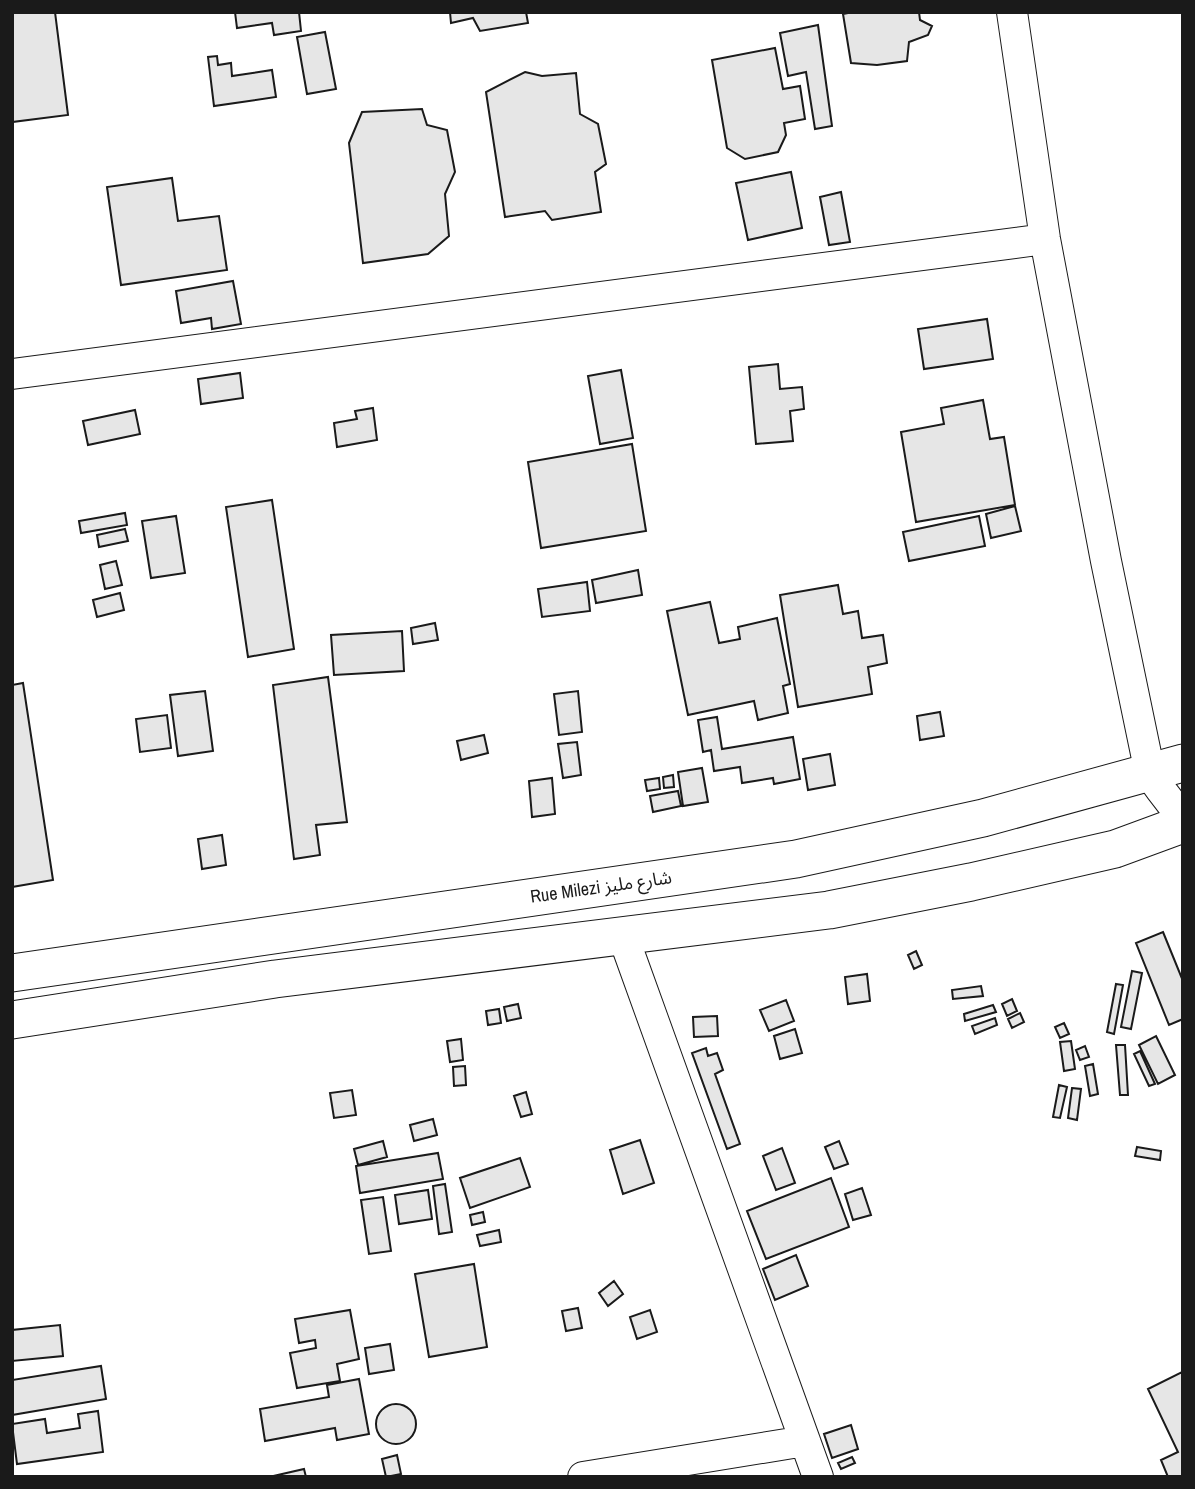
<svg xmlns="http://www.w3.org/2000/svg" width="1195" height="1489" viewBox="0 0 1195 1489" font-family="'Archivo Narrow','Noto Sans Arabic',sans-serif">
  <style>
    .building { fill: #e6e6e6; stroke: #1a1a1a; stroke-width: 2 }
    .lines { fill: none; stroke-linecap: round; stroke-linejoin: round }
    .minor-casing { stroke: #1a1a1a; stroke-width: 32 }
    .tertiary-casing { stroke: #1a1a1a; stroke-width: 39 }
    .minor { stroke: #fff; stroke-width: 30 }
    .tertiary { stroke: #fff; stroke-width: 37 }
    .labels { text-anchor: middle; stroke-width: 5; stroke-linejoin: round; paint-order: stroke }
    .street-label { font-size: 18px; fill: #1a1a1a; stroke: #fff }
  </style>
  <rect width="100%" height="100%" fill="#fff"/>
  <path class="building" d="M12,12h43l13,103 -56,7z
    M235,12h64l2,19 -27,4 -2,-12 -35,5z
    M450,12h76l2,11 -48,8 -7,-13 -22,5z
    M853,12h66l1,8 12,6 -4,9 -19,7 -2,19 -30,4 -26,-2 -8,-49z
    M818,25l14,101 -17,3 -9,-57 -18,4 -8,-43z
    M325,32l11,57 -29,5 -10,-57z
    M775,48l8,41 17,-3 5,33 -21,4 2,12 -8,17 -33,7 -18,-11 -15,-88z
    M217,56l1,9 13,-2 1,13 40,-6 4,27 -62,9 -6,-49z
    M525,72l17,4 34,-3 4,41 18,10 8,40 -11,8 6,40 -49,8 -7,-9 -40,6 -19,-125z
    M422,109l5,16 20,5 8,42 -10,22 4,42 -21,18 -65,9 -14,-120 13,-31z
    M791,172l11,56 -54,12 -12,-57z
    M172,178l6,43 41,-5 8,54 -106,15 -14,-98z
    M841,192l9,50 -21,3 -9,-48z
    M233,281l8,43 -29,5 -1,-11 -30,5 -5,-32z
    M987,319l6,40 -69,10 -6,-40z
    M778,364l2,25 22,-2 2,22 -14,2 3,30 -37,3 -7,-77z
    M621,370l12,68 -33,6 -12,-68z
    M240,373l3,25 -42,6 -3,-25z
    M983,400l7,39 14,-2 11,68 -99,17 -15,-90 43,-8 -3,-16z
    M373,408l4,32 -40,7 -3,-24 23,-4 -2,-8z
    M135,410l5,24 -52,11 -5,-24z
    M632,444l14,87 -105,17 -13,-86z
    M272,500l22,149 -46,8 -22,-150z
    M1015,506l6,25 -30,7 -5,-24z
    M125,513l2,12 -46,8 -2,-12z
    M176,516l9,57 -34,5 -9,-57z
    M979,516l6,30 -76,15 -6,-29z
    M125,529l3,12 -29,6 -2,-12z
    M116,561l6,24 -17,4 -5,-24z
    M638,570l4,25 -46,8 -4,-23z
    M587,582l3,29 -48,6 -4,-28z
    M838,585l5,29 15,-3 4,27 21,-3 4,28 -19,4 4,27 -74,13 -18,-112z
    M120,593l4,17 -27,7 -4,-17z
    M710,602l9,41 21,-4 -2,-12 39,-9 13,66 -7,2 5,27 -30,7 -4,-19 -66,14 -21,-104z
    M435,623l3,17 -25,4 -2,-16z
    M402,631l2,40 -70,4 -3,-40z
    M328,677l19,145 -31,3 4,30 -26,4 -21,-174z
    M23,683l30,197 -41,7v-202z
    M205,691l8,60 -35,5 -8,-61z
    M578,691l4,41 -23,3 -5,-41z
    M940,712l4,24 -24,4 -3,-24z
    M167,715l4,33 -31,4 -4,-33z
    M717,717l5,32 71,-12 7,42 -26,5 -1,-6 -31,5 -2,-16 -26,4 -3,-21 -8,2 -5,-32z
    M484,735l4,18 -27,7 -4,-19z
    M577,742l4,33 -18,3 -5,-34z
    M830,754l5,31 -27,5 -5,-31z
    M702,768l6,34 -25,4 -5,-34z
    M673,775l1,12 -10,1 -1,-11z
    M552,778l3,36 -23,3 -3,-36z
    M659,778l1,11 -13,2 -2,-11z
    M678,791l3,15 -28,6 -3,-16z
    M222,835l4,30 -24,4 -4,-30z
    M1163,932l20,49v38l-14,6 -33,-82z
    M916,951l6,14 -8,4 -6,-14z
    M1132,971l10,2 -11,56 -10,-2z
    M867,974l3,27 -22,3 -3,-27z
    M1116,984l7,1 -9,49 -7,-2z
    M981,986l2,10 -30,3 -1,-9z
    M1012,999l5,12 -10,5 -5,-12z
    M786,1000l8,21 -25,10 -9,-21z
    M518,1004l3,14 -14,3 -3,-14z
    M993,1005l3,7 -31,9 -1,-7z
    M499,1009l2,14 -13,2 -2,-14z
    M1020,1013l4,9 -12,6 -4,-9z
    M717,1016l1,20 -24,1 -1,-20z
    M995,1018l2,7 -22,9 -3,-8z
    M1064,1023l5,11 -9,4 -5,-11z
    M795,1029l7,24 -22,6 -6,-23z
    M1156,1036l19,39 -17,9 -19,-39z
    M461,1039l2,21 -13,2 -3,-21z
    M1071,1041l4,28 -11,2 -4,-29z
    M1116,1045h9l3,50h-8z
    M1085,1046l4,11 -9,3 -4,-10z
    M706,1048l2,8 9,-3 6,17 -8,4 25,70 -13,5 -35,-96z
    M1140,1051l15,33 -6,2 -15,-32z
    M1093,1064l5,30 -8,2 -5,-30z
    M465,1066l1,19 -12,1 -1,-19z
    M1059,1085l8,2 -7,31 -7,-1z
    M1072,1088l9,1 -4,31 -9,-2z
    M352,1090l4,25 -22,3 -4,-25z
    M526,1092l6,22 -11,3 -7,-21z
    M433,1119l4,16 -23,6 -4,-16z
    M640,1140l14,43 -31,11 -13,-44z
    M383,1141l4,16 -29,8 -4,-16z
    M839,1141l9,23 -14,5 -9,-22z
    M1137,1147l24,4 -1,9 -25,-4z
    M782,1148l13,35 -19,7 -13,-34z
    M438,1153l5,26 -83,14 -4,-27z
    M520,1158l10,29 -60,21 -10,-30z
    M831,1178l18,49 -83,32 -19,-48z
    M445,1184l7,48 -13,2 -6,-48z
    M862,1188l9,27 -18,5 -8,-26z
    M428,1190l4,29 -33,5 -4,-29z
    M383,1197l8,54 -22,3 -8,-54z
    M483,1212l2,10 -13,3 -2,-10z
    M499,1230l2,12 -21,4 -3,-11z
    M796,1255l12,31 -33,14 -12,-31z
    M474,1264l13,83 -58,10 -14,-83z
    M614,1281l9,13 -15,12 -9,-13z
    M578,1308l4,20 -16,3 -4,-20z
    M350,1310l9,49 -22,5 3,17 -43,7 -7,-35 26,-5 -1,-8 -16,3 -4,-24z
    M650,1310l7,22 -20,7 -7,-22z
    M60,1325l3,31 -51,5v-31z
    M390,1344l4,26 -25,4 -4,-26z
    M101,1366l5,33 -94,16v-35z
    M1182,1372l1,105h-15l-7,-17 17,-8 -30,-63z
    M359,1379l10,55 -32,6 -2,-12 -70,13 -5,-32 69,-12 -2,-12z
    M376 1424a20 20 0 1 1 40 0a20 20 0 1 1-40 0Z
    M98,1411l5,41 -86,12 -5,-40 33,-5 2,14 33,-5 -2,-14z
    M851,1425l7,24 -26,9 -8,-24z
    M397,1455l4,19 -15,3 -4,-18z
    M852,1457l3,6 -14,6 -3,-6z
    M304,1469l2,8h-37z"/>
  <g class="lines">
    <g class="minor-casing">
      <path id="minor" d="M1012,12l33,227 61,322 44,212c9,18 25,31 33,49
        M12,374l1033,-135
        M623,936l195,541
        M583,1477l222,-36"/>
    </g>
    <g class="tertiary-casing">
      <path id="tertiary" d="M12,973l784,-114 187,-41 200,-55
        M12,1020l263,-41 554,-69 142,-28 144,-33 68,-25"/>
    </g>
    <use href="#minor" class="minor"/>
    <use href="#tertiary" class="tertiary"/>
  </g>
  <g class="labels">
    <g class="street-label">
      <text transform="translate(601 887) rotate(-8)" y="6">Rue Milezi شارع مليز</text>
    </g>
  </g>
  <rect width="1195" height="1489" fill="none" stroke="#1a1a1a" stroke-width="28"/>
</svg>
